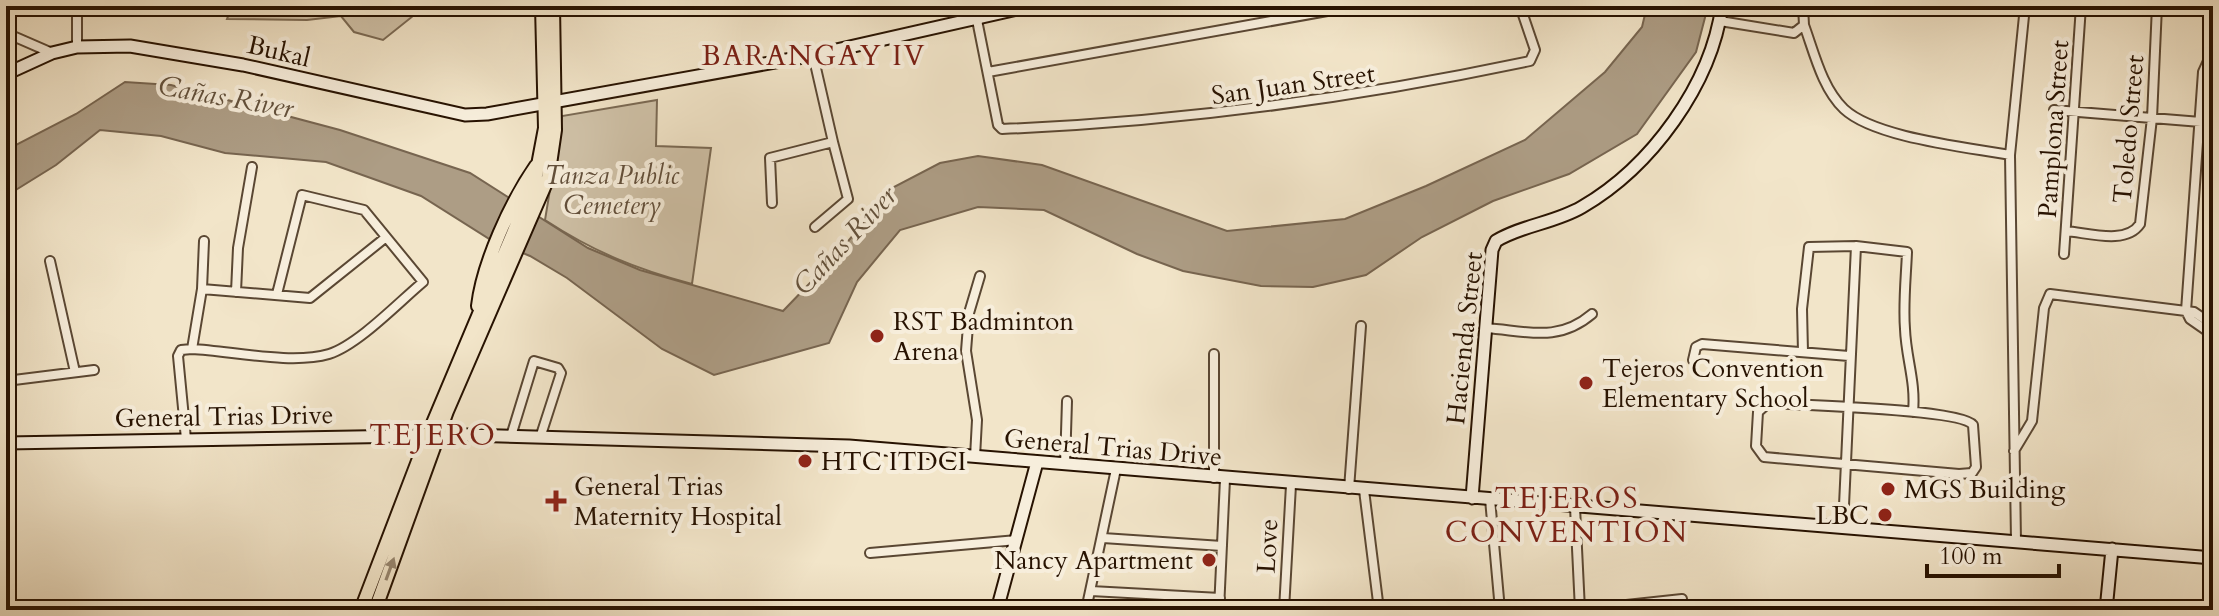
<svg xmlns="http://www.w3.org/2000/svg" width="2219" height="616" viewBox="0 0 2219 616" font-family="Cardo,serif">
  <style>
    .green { fill: #cfc1a7; stroke: #7b6a54; stroke-width: 2 }
    .water { fill: #ad9d85; stroke: #776550; stroke-width: 2 }
    .lines { fill: none; stroke-linecap: round; stroke-linejoin: round }
    .street-casing { stroke: #5a4733; stroke-width: 12 }
    .secondary-casing { stroke: #271201; stroke-width: 15 }
    .primary-casing { stroke: #271201; stroke-width: 16 }
    .street { stroke: #f7eedc; stroke-width: 8 }
    .secondary { stroke: #f7eedc; stroke-width: 11 }
    .primary { stroke: #f2e5c9; stroke-width: 12 }
    .oneway { fill: #97866f }
    .poi-dot { fill: #8f2418; stroke: #f7eedc; stroke-width: 3 }
    .labels { text-anchor: middle; stroke-width: 8; stroke-linejoin: round; paint-order: stroke }
    .street-label { font-size: 26px; fill: #271201; stroke: #f7eedc }
    .park-label { font-size: 26px; font-style: italic; fill: #624f3b; stroke: #f7eedc }
    .poi-label { font-size: 26px; fill: #271201; stroke: #f7eedc; text-anchor: start }
    .neighbourhood-label { font-size: 28px; letter-spacing: 2px; fill: #7a1f14; stroke: #f7eedc }
    .water-label { font-size: 28px; font-style: italic; fill: #63513c; stroke: #f7eedc }
    .quarter-label { font-size: 30px; letter-spacing: 2px; fill: #7a1f14; stroke: #f7eedc }
  </style>
  <rect width="100%" height="100%" fill="#f2e5c9"/>
  <filter id="stains"><feTurbulence type="fractalNoise" baseFrequency=".0025" numOctaves="4"/><feColorMatrix values="0 0 0 0 .2 0 0 0 0 .09 0 0 0 0 .02 0 0 0 .5 -.17"/></filter>
  <radialGradient id="worn" r=".72"><stop offset=".6" stop-color="#630" stop-opacity="0"/><stop offset="1" stop-color="#630" stop-opacity=".3"/></radialGradient>
  <path class="green" d="M232,6h184l-3,10 -30,24 -29,-8 -13,-16 -34,4 -80,-1z
    M657,100l-1,46 55,2 -19,136c-56,-15 -98,-32 -147,-64l17,-104z"/>
  <path class="water" d="M1647,6h61l-12,46 -59,82 -68,40 -76,27 -71,36 -56,38 -53,12 -52,-1 -78,-15 -46,-17 -93,-44 -66,-3 -78,23 -43,52 -28,61 -115,32 -52,-26 -95,-71 -37,-22 -39,-16 -70,-44 -95,-34 -101,-9 -64,-17 -61,-6 -44,35 -50,31v-46l70,-36 49,-32 46,3 169,45 130,43 118,75 52,22 143,41 52,-54 57,-69 48,-25 38,-7 64,9 185,66 118,-12 81,-33 99,-46 80,-68 37,-45z"/>
  <g class="lines">
    <g class="street-casing">
      <path id="street" d="M77,6v41
        M977,20l21,105 4,4c179,-7 353,-31 528,-68l5,-11 -15,-44
        M1720,21l74,12 10,-8 -1,-19
        M1804,25c10,27 18,63 40,84 31,29 123,38 166,46
        M6,33l46,20
        M988,72l367,-66
        M2054,110l159,13
        M772,203l-2,-45 63,-16 -20,-87
        M815,227l33,-28 -15,-57
        M2066,231c23,2 60,14 74,-7l12,-106 5,-112
        M204,241l-2,48 -10,60c40,2 99,16 137,5 29,-9 70,-52 94,-72l-59,-72 -62,-15 -25,99
        M2064,254l17,-248
        M50,261l25,111
        M202,289l108,9 75,-60
        M236,292l2,-44 14,-81
        M2186,311l17,-239 10,-22
        M2186,311l4,8 23,16
        M1486,328c41,3 72,15 106,-14
        M1803,352l-1,-43 7,-62 47,-1 51,6c-1,25 -4,52 -2,77 1,29 11,53 8,83
        M1214,354v124
        M1693,360l3,-13 6,-3 147,12
        M6,381l88,-11
        M1768,403c30,2 193,6 205,22l3,42 -4,6 -13,1 -195,-17 -8,-11 2,-34z
        M511,436l23,-75 24,7 3,5 -21,65
        M186,439l-8,-83 3,-6 11,-1
        M2014,451l18,-30 12,-113 6,-14 144,18 19,13
        M975,457l2,-37 -11,-69 3,-38 11,-37
        M1065,465l2,-64
        M1349,489l12,-163
        M1364,490l15,120
        M1490,499l10,111
        M1575,507l5,103
        M1843,527l13,-281
        M1103,538l119,8
        M2016,541l-6,-386 15,-149
        M870,553l147,-13
        M1091,591l129,7
        M1086,610l30,-141
        M1219,610l6,-131
        M1284,610l7,-125
        M1580,610l102,-11"/>
    </g>
    <g class="secondary-casing">
      <path id="secondary" d="M974,6l3,14
        M6,74l46,-21 25,-6 53,-1 113,19 222,50 22,-1 327,-59 217,-49
        M6,443l462,-8 381,11 1364,112
        M1472,498l20,-248 4,-9c26,-16 59,-18 86,-34 69,-40 129,-122 140,-201
        M997,610l40,-148
        M2106,610l6,-61"/>
    </g>
    <g class="primary-casing">
      <path id="primary" d="M478,306c5,-43 33,-104 58,-140
        M361,610l67,-175 107,-254 10,-53 -3,-122
        M375,610l72,-199 101,-233 7,-48 -2,-124"/>
    </g>
    <use href="#street" class="street"/>
    <use href="#secondary" class="secondary"/>
    <use href="#primary" class="primary"/>
  </g>
  <defs><path id="oneway-solid" d="M-6-.8H1V-3.2L6.5 0L1 3.2V.8H-6Z" transform="scale(2)"/></defs>
  <use class="oneway" href="#oneway-solid" transform="translate(390 569) rotate(-70)"/>
  <g class="poi-dot">
    <circle cx="877" cy="336" r="8"/>
    <circle cx="1586" cy="383" r="8"/>
    <circle cx="805" cy="461" r="8"/>
    <circle cx="1888" cy="489" r="8"/>
    <path d="M552 489h8v8h8v8h-8v8h-8v-8h-8v-8h8z"/>
    <circle cx="1885" cy="515" r="8"/>
    <circle cx="1209" cy="560" r="8"/>
  </g>
  <g class="labels">
    <g class="street-label">
      <text transform="translate(279 51) rotate(13)" y="9">Bukal</text>
      <text transform="translate(1293 84) rotate(-8)" y="9">San Juan Street</text>
      <text transform="translate(2053 129) rotate(-86)" y="9">Pamplona Street</text>
      <text transform="translate(2128 129) rotate(-85)" y="9">Toledo Street</text>
      <text transform="translate(1464 338) rotate(-84)" y="9">Hacienda Street</text>
      <text transform="translate(224 416) rotate(-1)" y="9">General Trias Drive</text>
      <text transform="translate(1113 447) rotate(5)" y="9">General Trias Drive</text>
      <text transform="translate(1267 546) rotate(-87)" y="9">Love</text>
    </g>
    <g class="park-label">
      <text x="612" y="184">Tanza Public<tspan x="612" dy="30">Cemetery</tspan></text>
    </g>
    <g class="poi-label">
      <text x="893" y="330">RST Badminton<tspan x="893" dy="30">Arena</tspan></text>
      <text x="1602" y="377">Tejeros Convention<tspan x="1602" dy="30">Elementary School</tspan></text>
      <text x="821" y="470">HTC ITDCI</text>
      <text x="574" y="495">General Trias<tspan x="574" dy="30">Maternity Hospital</tspan></text>
      <text x="1904" y="498">MGS Building</text>
      <text x="1869" y="524" text-anchor="end">LBC</text>
      <text x="1193" y="569" text-anchor="end">Nancy Apartment</text>
    </g>
    <g class="neighbourhood-label">
      <text x="814" y="65">BARANGAY IV</text>
    </g>
    <g class="water-label">
      <text transform="translate(226 96) rotate(10)" y="10">Cañas River</text>
      <text transform="translate(844 240) rotate(-47)" y="10">Cañas River</text>
    </g>
    <g class="quarter-label">
      <text x="433" y="445">TEJERO</text>
      <text x="1567" y="508">TEJEROS<tspan x="1567" dy="34">CONVENTION</tspan></text>
    </g>
  </g>
  <rect width="2219" height="616" fill="none" stroke="#f2e5c9" stroke-width="32"/>
  <rect x="8" y="8" width="2203" height="600" fill="none" stroke="#271201" stroke-width="4"/>
  <rect x="16" y="16" width="2187" height="584" fill="none" stroke="#271201" stroke-width="2"/>
  <path d="M1927 564v12h132v-12" fill="none" stroke="#271201" stroke-width="4"/>
  <text x="1939" y="564" font-size="24" fill="#271201" stroke="#f7eedc" stroke-width="6" paint-order="stroke">100 m</text>
  <rect width="100%" height="100%" filter="url(#stains)"/>
  <rect width="100%" height="100%" fill="url(#worn)"/>
</svg>
